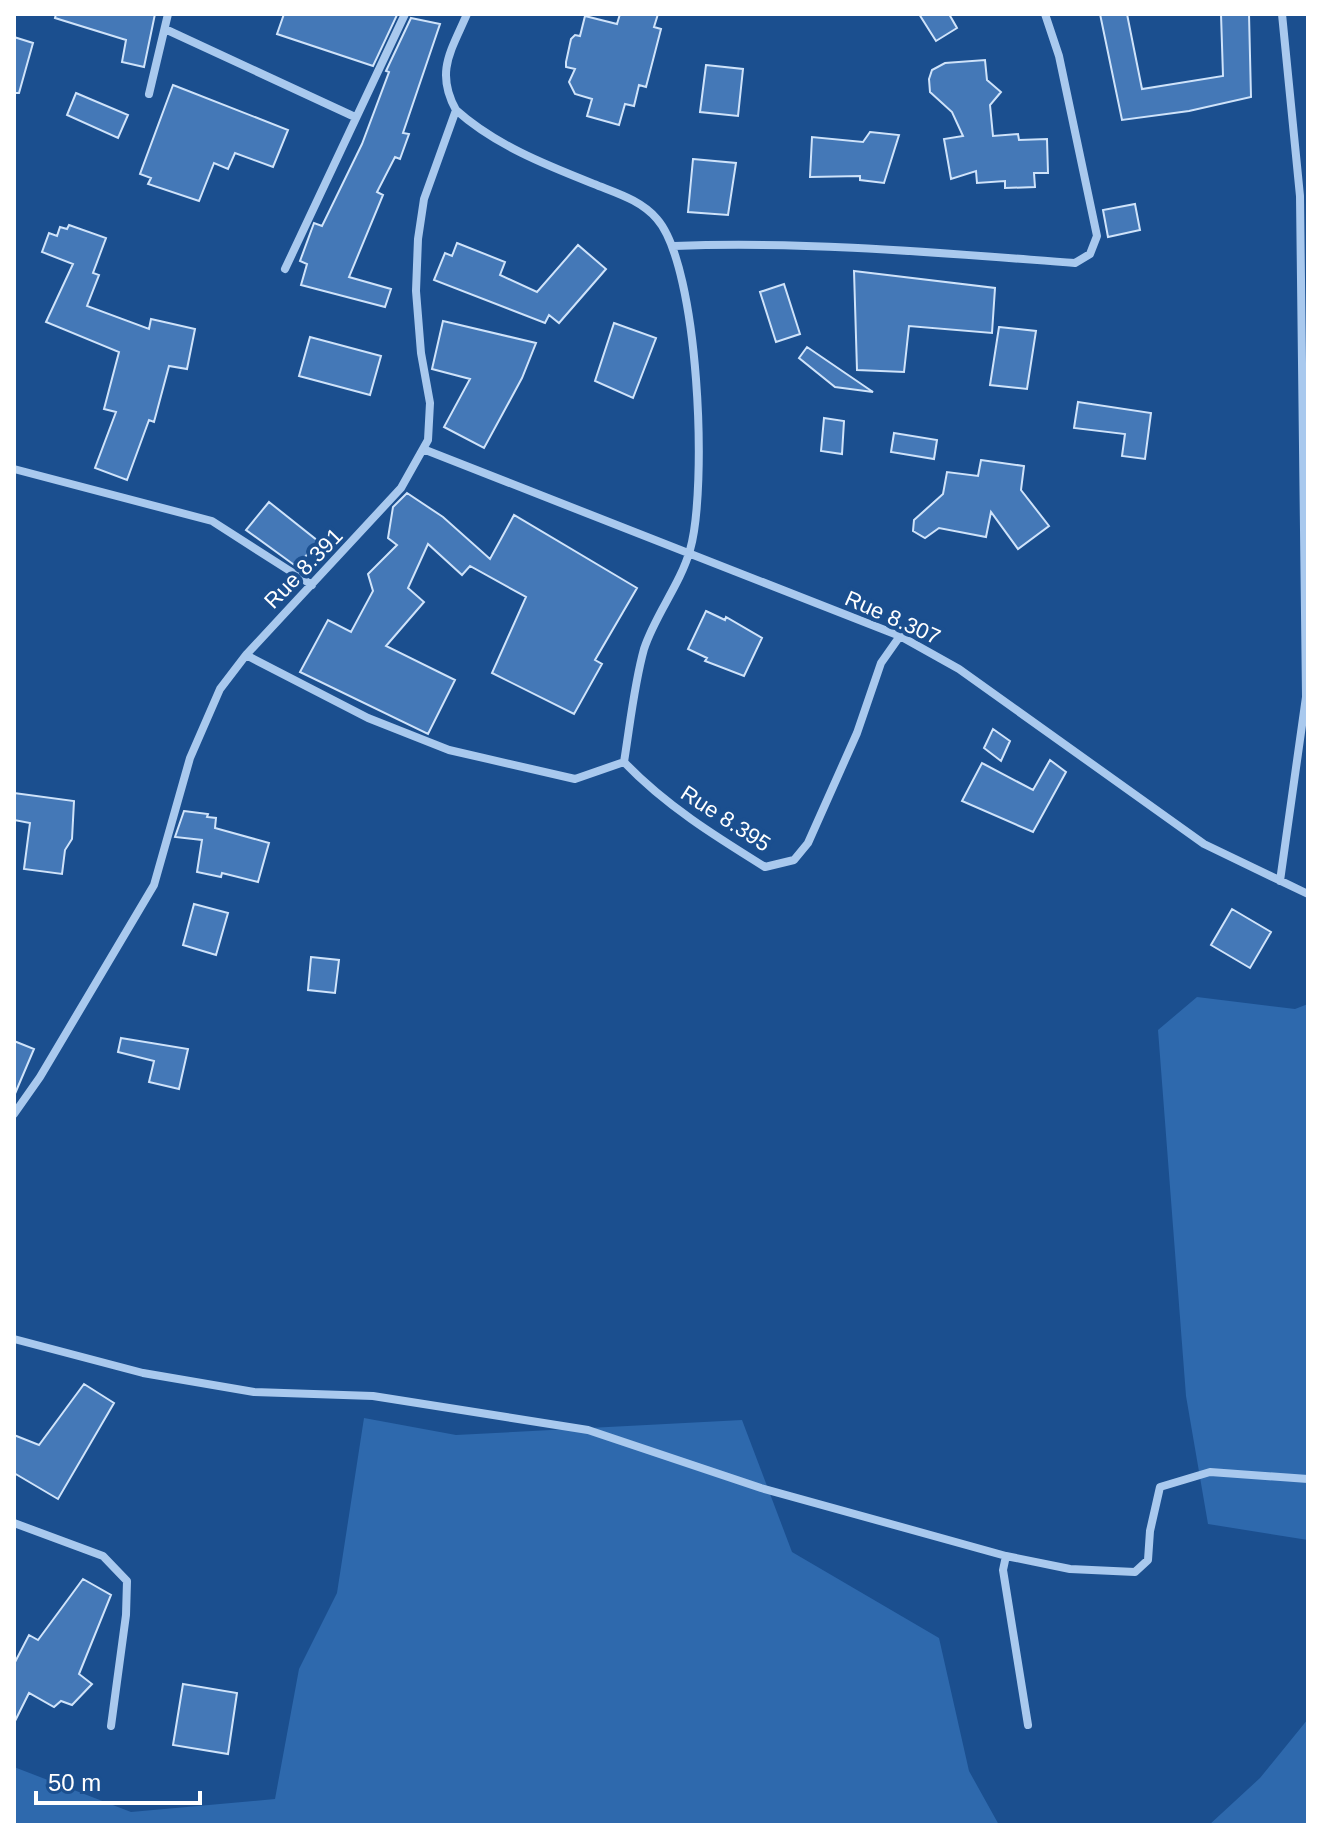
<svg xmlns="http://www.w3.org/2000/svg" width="1322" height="1839" viewBox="0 0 1322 1839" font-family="Arial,sans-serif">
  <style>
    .green { fill: #2e69ad }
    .building { fill: #4478b7; stroke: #cfe3fa; stroke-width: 2 }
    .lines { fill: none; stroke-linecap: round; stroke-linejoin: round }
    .minor { stroke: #a9c9ee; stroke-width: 8 }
    .labels { text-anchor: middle; stroke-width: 8; stroke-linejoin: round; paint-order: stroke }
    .street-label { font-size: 22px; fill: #fff; stroke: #1b4f8f }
  </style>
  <rect width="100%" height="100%" fill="#1b4f8f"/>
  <path class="green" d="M1197,997l98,12 13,-5v536l-100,-16 -22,-128 -28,-366z
    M364,1418l92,17 286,-15 50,132 147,86 30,133 30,54h-985v-58l117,45 144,-13 24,-130 38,-76z
    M1308,1719v106h-99l51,-47z"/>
  <path class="building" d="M56,14h99l-11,53 -22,-5 4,-22 -71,-22z
    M284,14h109l4,1 -24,51 -96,-32z
    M620,14h38l-4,13 7,2 -15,58 -7,-2 -5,21 -9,-2 -6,21 -32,-9 5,-17 -17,-5 -6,-12 6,-13 -9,-2v-5l5,-23 4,-4 5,1 5,-20 32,8z
    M919,14h30l8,14 -21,13z
    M1100,14h27l15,75 81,-13 -2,-62h28l2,83 -62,14 -67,9z
    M411,18l29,6 -37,109 6,1 -9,25 -5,-2 -18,35 6,3 -34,82 42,12 -6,18 -84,-22 6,-21 -7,-3 14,-38 8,3 40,-82 27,-72 -3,-1z
    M14,37l19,6 -14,50h-5z
    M985,60l2,20 14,12 -11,13 3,31 25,-2 1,6 28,-1 1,34h-14l1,14 -30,1v-7l-28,2 -1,-12 -25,8 -7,-40 19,-3 -11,-24 -22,-20 -1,-13 3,-9 13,-7z
    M706,65l37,4 -5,47 -38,-4z
    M173,85l115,45 -15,37 -38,-14 -7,16 -14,-6 -15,38 -51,-17 3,-6 -11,-4z
    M76,93l52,22 -10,23 -51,-23z
    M870,132l29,3 -15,48 -24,-3v-4l-50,1 2,-40 51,5z
    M693,159l43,4 -8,52 -40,-3z
    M1135,204l5,26 -32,7 -5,-27z
    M69,225l37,13 -13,35 6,2 -12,31 62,23 2,-10 44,10 -8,40 -18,-3 -15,56 -5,-2 -22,60 -32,-12 21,-56 -12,-3 15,-57 -73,-30 27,-58 -31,-12 7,-19 8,3 3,-9 7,2z
    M457,243l48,19 -5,13 37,17 41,-47 28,24 -47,54 -10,-8 -4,8 -111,-43 11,-27 7,3z
    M854,271l141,17 -3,45 -83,-7 -5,46 -47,-2z
    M784,284l16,50 -24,8 -16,-50z
    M443,321l93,22 -14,35 -38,70 -40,-21 26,-48 -38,-10z
    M614,323l42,15 -23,60 -38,-17z
    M999,327l37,4 -9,58 -37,-4z
    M310,337l71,19 -11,39 -71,-19z
    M807,347l66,45 -38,-5 -36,-29z
    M1078,402l73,11 -6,46 -23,-3 3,-22 -51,-6z
    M824,418l20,3 -2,33 -21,-3z
    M894,433l43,7 -3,19 -43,-7z
    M981,460l43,6 -3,24 28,36 -31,23 -27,-37 -5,25 -47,-9 -14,10 -12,-7 1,-11 29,-26 4,-22 31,4z
    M407,493l36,24 47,42 24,-44 123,73 -42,72 7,4 -28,50 -82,-41 34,-76 -56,-31 -8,9 -34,-31 -20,44 16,14 -38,44 69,34 -27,54 -128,-62 28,-52 23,12 22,-41 -5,-17 29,-29 -9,-7 5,-31z
    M269,502l49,39 -21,26 -51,-37z
    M706,611l19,9 1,-3 36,21 -18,38 -39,-15 2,-3 -19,-9z
    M993,729l17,12 -9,20 -17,-13z
    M1050,760l16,12 -33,60 -71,-31 20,-38 51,27z
    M14,793l60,8 -2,38 -7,11 -3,24 -38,-5 6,-46 -16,-3z
    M184,811l24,3 -1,3 9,1 -1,10 54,15 -11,39 -36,-9 -1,4 -24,-5 5,-32 -27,-3z
    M194,904l34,9 -12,42 -33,-10z
    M1232,909l39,23 -21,36 -39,-23z
    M311,957l28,3 -4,33 -27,-3z
    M121,1038l67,11 -9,40 -30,-7 5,-21 -36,-9z
    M14,1041l20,8 -20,47z
    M84,1384l30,19 -56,96 -44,-26v-38l25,10z
    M83,1579l28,16 -32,79 13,10 -20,21 -11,-4 -7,6 -25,-14 -15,30v-59l15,-29 9,5z
    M183,1684l54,9 -9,61 -55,-9z"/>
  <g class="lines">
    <path class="minor" d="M165,29l190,88
      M149,94l19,-80
      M456,110c39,35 90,55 138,74 22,9 47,16 63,35 42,48 51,269 33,331 -10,35 -35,65 -46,99 -10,36 -14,76 -20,113 41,43 91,74 141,105l29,-7 14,-17 49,-110 24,-70 19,-27
      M674,246c135,-5 267,7 401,17l15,-9 7,-18 -38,-180 -14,-42
      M285,269l120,-255
      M423,449l477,187 59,33 245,175 104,50
      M14,469l198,52 100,64
      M246,655l122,63 81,32 126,29 49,-17
      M1280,881l26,-184 -6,-501 -18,-182
      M14,1114l26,-37 114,-192 36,-127 30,-69 26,-34 155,-167 27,-48 2,-37 -9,-50 -5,-62 2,-52 6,-40 32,-89c-21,-38 -5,-59 11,-96
      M14,1339l129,34 111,19 119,4 215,34 173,58 245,68
      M14,1523l89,33 24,25 -1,34 -15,111
      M1028,1725l-25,-155 3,-14 64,13 65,3 13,-12 2,-29 10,-44 50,-15 98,7"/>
  </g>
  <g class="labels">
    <g class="street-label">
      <text transform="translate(303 568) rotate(-46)" y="8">Rue 8.391</text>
      <text transform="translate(893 617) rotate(24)" y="8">Rue 8.307</text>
      <text transform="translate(726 818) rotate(33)" y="8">Rue 8.395</text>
    </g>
  </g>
  <rect width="1322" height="1839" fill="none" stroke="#ffffff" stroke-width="32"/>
  <path d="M36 1791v12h164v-12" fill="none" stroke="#ffffff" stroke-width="4"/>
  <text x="48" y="1791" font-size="24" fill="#ffffff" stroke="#1b4f8f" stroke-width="6" paint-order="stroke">50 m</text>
</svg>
